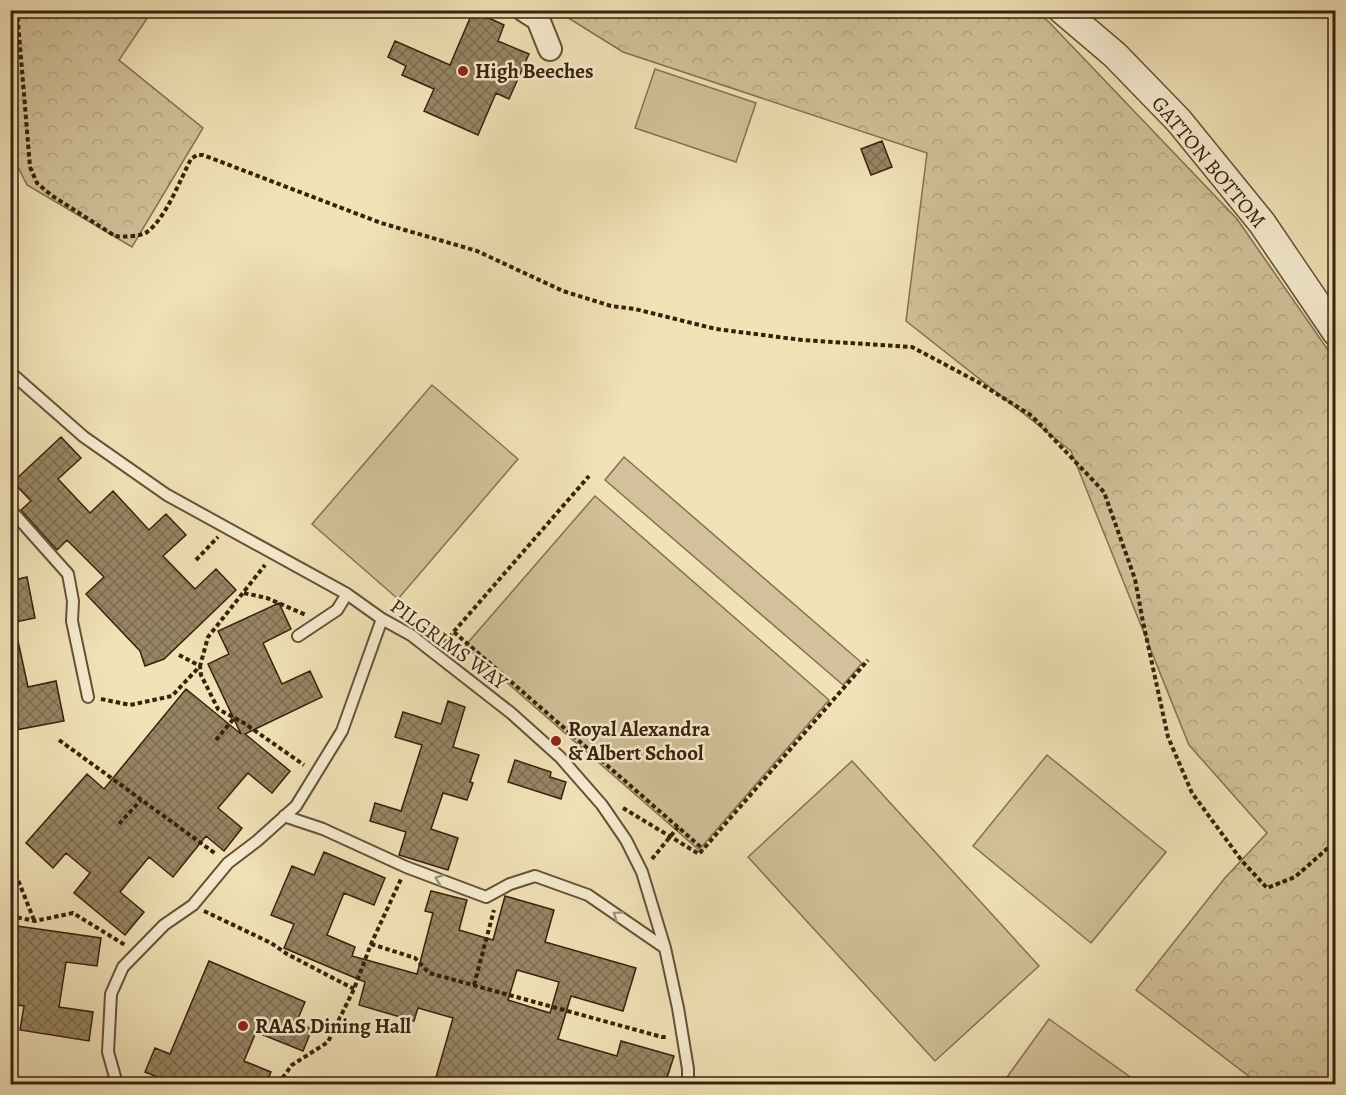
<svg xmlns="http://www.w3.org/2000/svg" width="1346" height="1095" viewBox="0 0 1346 1095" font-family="Alegreya,serif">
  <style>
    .forest { fill: url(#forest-crowns); stroke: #857152; stroke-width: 1.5 }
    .park { fill: #d2c19a; stroke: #857152; stroke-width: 1.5 }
    .building { fill: url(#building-cross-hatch); stroke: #38210b; stroke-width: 1.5; fill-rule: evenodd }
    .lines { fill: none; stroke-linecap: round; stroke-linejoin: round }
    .service-casing { stroke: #665136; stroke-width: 14 }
    .minor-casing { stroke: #665136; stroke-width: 26 }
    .tertiary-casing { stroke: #665136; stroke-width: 30 }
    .path { stroke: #38210b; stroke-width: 4; stroke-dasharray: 4.5 3; stroke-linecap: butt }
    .service { stroke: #f6ecd0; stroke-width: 10 }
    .minor { stroke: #f6ecd0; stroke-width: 22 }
    .tertiary { stroke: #f6ecd0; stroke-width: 27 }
    .oneway { stroke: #a09177 }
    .poi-dot { fill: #8f2418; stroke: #f6ecd0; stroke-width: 2 }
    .labels { text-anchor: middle; stroke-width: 5; stroke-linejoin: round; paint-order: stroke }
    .poi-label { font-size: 21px; font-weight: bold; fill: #38210b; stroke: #f6ecd0; text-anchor: start }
    .street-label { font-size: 21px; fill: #38210b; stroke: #f6ecd0 }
  </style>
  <defs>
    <pattern id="forest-crowns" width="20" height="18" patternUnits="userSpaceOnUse" patternTransform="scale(1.5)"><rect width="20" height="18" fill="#d2c19a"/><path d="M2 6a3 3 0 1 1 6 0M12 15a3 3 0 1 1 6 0" fill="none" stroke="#b5a683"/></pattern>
    <pattern id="building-cross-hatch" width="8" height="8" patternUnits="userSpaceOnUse" patternTransform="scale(1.5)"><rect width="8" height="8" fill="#988564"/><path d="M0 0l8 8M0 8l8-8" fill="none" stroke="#7d6c51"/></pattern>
  </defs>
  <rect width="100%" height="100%" fill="#f1e2b7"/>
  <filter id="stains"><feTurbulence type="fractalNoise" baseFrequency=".00333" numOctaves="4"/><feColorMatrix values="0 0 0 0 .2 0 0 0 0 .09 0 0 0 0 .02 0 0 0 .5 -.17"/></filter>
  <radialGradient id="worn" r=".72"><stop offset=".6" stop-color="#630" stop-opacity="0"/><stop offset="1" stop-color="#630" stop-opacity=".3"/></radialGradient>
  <path class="forest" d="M10,11h142l-33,49 84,68 -71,119 -105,-62 -16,-32z
    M557,11h476l15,10 189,198 98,141v724h-76l-123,-94 88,-111 43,-46 -78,-88 -118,-294 -165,-130 21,-168 -304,-101z"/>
  <path class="park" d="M655,69l101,34 -20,59 -101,-34z
    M432,385l86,74 -120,140 -86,-75z
    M624,457l238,206 -19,22 -238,-205z
    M595,496l234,204 -130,150 -234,-204z
    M1047,755l119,97 -75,91 -118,-97z
    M852,761l187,205 -104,95 -187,-204z
    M1049,1019l91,65h-138z"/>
  <path class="building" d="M473,11l31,14 -6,16 31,13 -20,45 -13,-6 -18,42 -54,-24 10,-22 -32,-14 4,-9 -18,-9 7,-16 55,24z
    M882,141l10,26 -21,8 -10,-26z
    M61,437l20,21 -23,21 32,34 23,-22 36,39 17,-16 20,21 -23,21 32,33 21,-20 20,21 -72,69 -19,7 -5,-15 -54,-57 18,-17 -37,-37 -10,10 -36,-40 10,-9 -18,-19z
    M27,577l8,41 -25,5v-42z
    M279,603l12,26 -28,14 19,41 28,-13 12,26 -77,37 45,37 -18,22 -24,-20 -30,35 24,20 -18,23 -18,-15 -33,41 -24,-20 -29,35 24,20 -19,23 -51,-42 16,-20 -24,-20 -13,15 -27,-25 61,-69 17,15 82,-100 55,45 -33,-70 21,-10 -11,-23z
    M18,641l10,46 28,-6 8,40 -54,10v-89z
    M448,701l17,6 -12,40 26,8 -9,27 3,1 -6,17 -24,-7 -12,36 27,9 -10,32 -49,-15 7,-23 -36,-11 5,-18 26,8 21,-66 -27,-8 8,-25 38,12z
    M515,760l36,12 -1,5 16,5 -5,17 -53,-17z
    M324,852l61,26 -11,27 -30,-12 -17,42 28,12 -3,9 65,18 16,-61 -8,-2 6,-20 36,9 -8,30 34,10 12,-44 49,14 -9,32 91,26 -13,43 -52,-15 -13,43 59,17 4,-15 53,15 -9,28h-231l19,-66 -35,-10 -4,13 -55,-16 6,-23 -81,-34 10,-24 -23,-9 21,-49 22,9zM517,970l42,12 -9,31 -42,-13z
    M10,925l91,13 -4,28 -31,-4 -7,45 34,5 -4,29 -69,-11 4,-24 -14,-2z
    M209,961l96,41 -9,21 16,6 -9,22 -47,-19 -12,29 27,11 -5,12h-91l-30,-12 10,-24 15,6z"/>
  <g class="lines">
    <g class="service-casing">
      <path id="service" d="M10,372l74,65 83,58 180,99 35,25 29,16 100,78 49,44 42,48 24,35 16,32 23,76 13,60 10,61v15
        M10,509l58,65 5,27 -1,20 16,76
        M298,636l39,-26 10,-16
        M284,816l39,13 83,38 80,30 24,-13 25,-8 53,19 77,53
        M117,1084l-9,-32 3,-58 12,-27 41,-42 29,-20 35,-42 29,-22 39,-35 46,-75 40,-112"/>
    </g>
    <g class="minor-casing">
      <path id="minor" d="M524,10l14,9 12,30"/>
    </g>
    <g class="tertiary-casing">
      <path id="tertiary" d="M1062,10l53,45 64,66 83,102 74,109"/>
    </g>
    <path class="path" d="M17,10l13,157 7,16 14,12 64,41c8,1 25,1 32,-4 19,-14 33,-52 44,-73l6,-4h6l178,68 96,28 86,40 48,15 24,3 81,20 86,11 110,7 66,35 54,34 72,76 31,87 8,43 25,115 24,56 50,68 25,27 28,-11 41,-36
      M196,560l22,-23
      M244,593l23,5 39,17
      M454,632l249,217
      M444,643l145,-167
      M179,655l21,11 1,9 17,34 26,14 60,42
      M101,699l29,6 42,-9 28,-30 8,-29 57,-72
      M59,740l157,114
      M216,740l19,-23
      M623,808l76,46 169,-194
      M119,824l22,-24
      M652,859l26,-32
      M10,860l24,60
      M204,911l67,32 16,11 67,35
      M10,916l25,5 38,-8 52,32
      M371,944l44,14 14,15 233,64h6
      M474,985l20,-75
      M278,1084l14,-19 36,-23 26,-53 17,-45 30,-65"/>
    <use href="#service" class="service"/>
    <use href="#minor" class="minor"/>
    <use href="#tertiary" class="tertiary"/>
  </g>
  <defs><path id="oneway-chevron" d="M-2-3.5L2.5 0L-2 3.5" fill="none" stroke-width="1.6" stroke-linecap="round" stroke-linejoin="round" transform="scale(1.5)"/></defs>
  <g class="oneway">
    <use href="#oneway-chevron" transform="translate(439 879) rotate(-160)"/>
    <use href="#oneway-chevron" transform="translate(617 915) rotate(-145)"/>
  </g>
  <g class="poi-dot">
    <circle cx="463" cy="71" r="6"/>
    <circle cx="556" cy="741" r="6"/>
    <circle cx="243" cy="1026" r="6"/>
  </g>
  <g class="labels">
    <g class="poi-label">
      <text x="475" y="78">High Beeches</text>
      <text x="568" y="736">Royal Alexandra<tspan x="568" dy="24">&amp; Albert School</tspan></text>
      <text x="255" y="1033">RAAS Dining Hall</text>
    </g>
    <g class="street-label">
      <text transform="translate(1209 162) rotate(50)" y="7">GATTON BOTTOM</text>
      <text transform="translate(449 644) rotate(36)" y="7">PILGRIMS WAY</text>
    </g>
  </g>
  <rect width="1346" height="1095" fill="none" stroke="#f1e2b7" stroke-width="36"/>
  <rect x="12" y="12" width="1322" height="1071" fill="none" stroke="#38210b" stroke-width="3"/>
  <rect x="18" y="18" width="1310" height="1059" fill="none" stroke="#38210b" stroke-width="1.5"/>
  <rect width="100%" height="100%" filter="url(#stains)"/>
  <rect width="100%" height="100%" fill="url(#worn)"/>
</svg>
